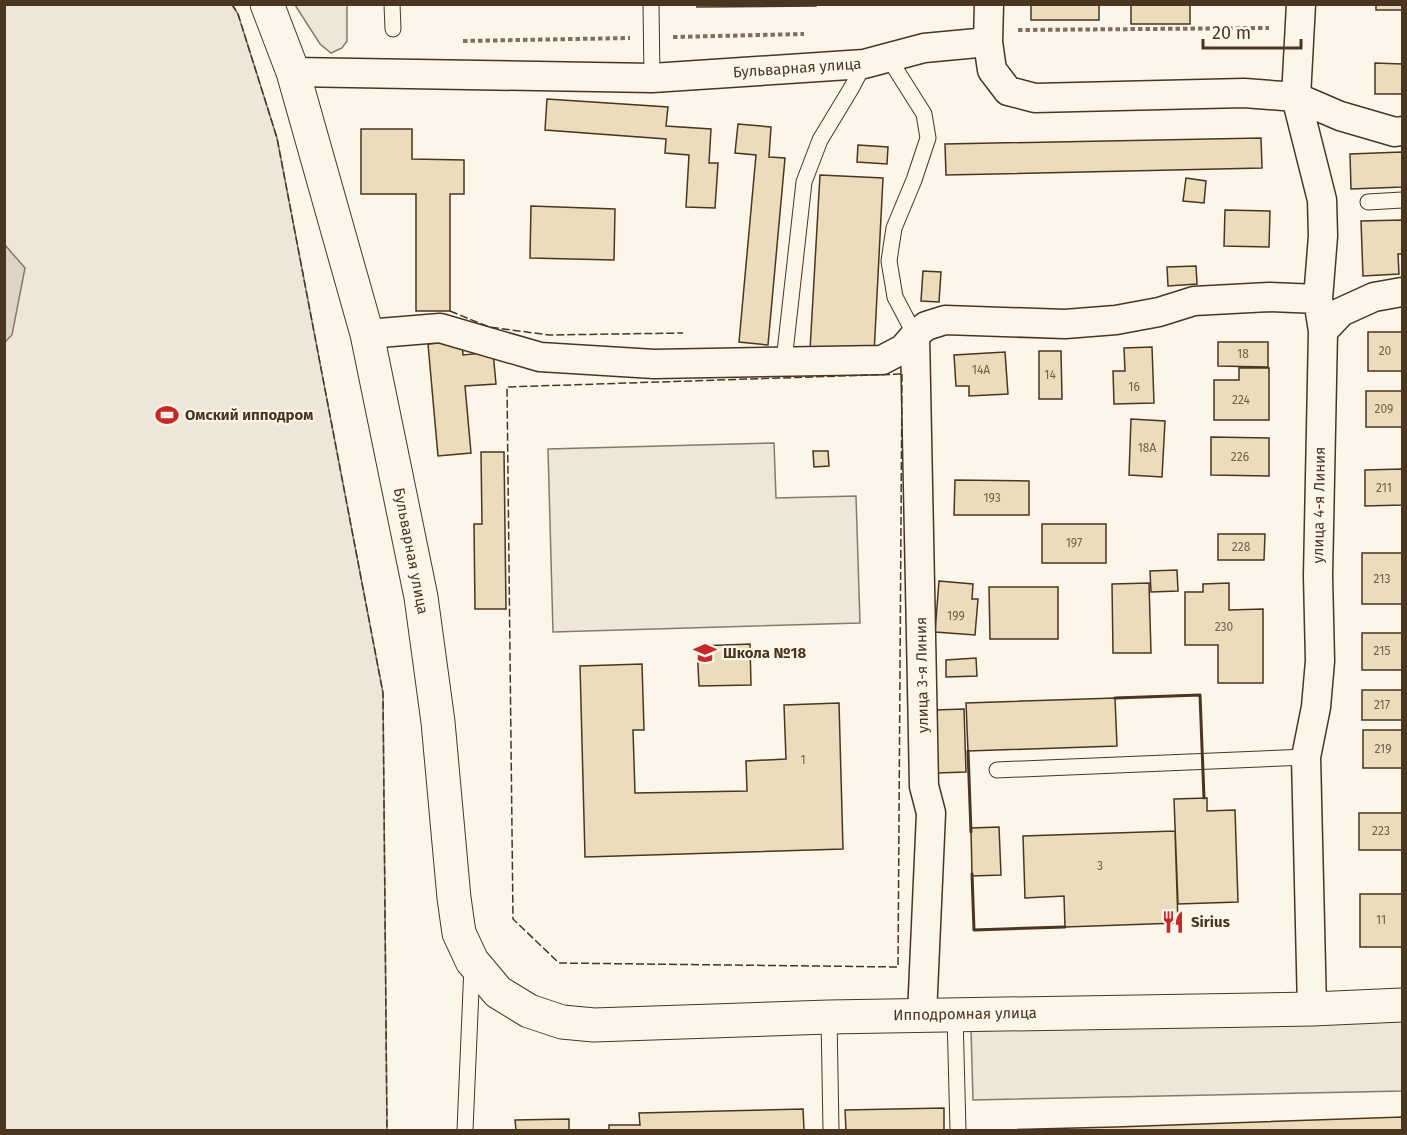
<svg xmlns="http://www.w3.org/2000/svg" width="1407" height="1135" viewBox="0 0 1407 1135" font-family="'Fira Sans',sans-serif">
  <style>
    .green { fill: #ede6d9; stroke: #887966; stroke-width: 1.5 }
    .parking { fill: #ede7d9; stroke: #887966; stroke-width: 1.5 }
    .water { fill: #dcd4c6; stroke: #887966; stroke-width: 1.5 }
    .building { fill: #ecdcbc; stroke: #4a3520; stroke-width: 1.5 }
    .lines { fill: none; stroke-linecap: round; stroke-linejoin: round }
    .service-casing { stroke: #4a3520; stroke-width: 17 }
    .minor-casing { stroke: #4a3520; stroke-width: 31 }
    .secondary-casing { stroke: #4a3520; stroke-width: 35 }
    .path { stroke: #7f6f5c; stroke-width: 4; stroke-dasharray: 4.5 3; stroke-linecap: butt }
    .service { stroke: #fbf6e9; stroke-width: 15 }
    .minor { stroke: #fbf6e9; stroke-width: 28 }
    .secondary { stroke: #fbf6e9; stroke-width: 33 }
    .fence { stroke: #4a3520; stroke-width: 1.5; stroke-dasharray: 8 3; stroke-linecap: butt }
    .wall { stroke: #4a3520; stroke-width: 3 }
    .labels { text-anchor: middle; stroke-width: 4.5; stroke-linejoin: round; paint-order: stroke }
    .number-label { font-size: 12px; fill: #725f47 }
    .street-label { font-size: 15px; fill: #4a3520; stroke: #fbf6e9 }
    .poi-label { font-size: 15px; font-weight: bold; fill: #4a3520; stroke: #fbf6e9; text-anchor: start }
  </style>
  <rect width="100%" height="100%" fill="#fbf6e9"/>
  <path class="green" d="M5,5h227l6,9 39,124 106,555 4,437h-382z
    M295,5h52v36l-5,7 -11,5 -11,-9z
    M774,443l2,55 80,-2 4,127 -307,9 -5,-183z"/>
  <path class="parking" d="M1402,1018v73l-429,9 -2,-71z"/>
  <path class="water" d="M5,245l20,23 -13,67 -7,7z"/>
  <path class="building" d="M697,4h119v2l-119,1z
    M1031,4h68v16h-68z
    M1131,4h87l-28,1v19h-59z
    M1376,4h26v6h-26z
    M1375,63l27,1v30h-27z
    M547,99l121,8 -2,19 45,3 -2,34h9l-3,45 -29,-1 3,-52 -24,-2 1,-14 -121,-9z
    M738,124l33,3 -2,30 16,1 -17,187 -29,-3 17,-187 -21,-2z
    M361,129h51v30l52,1v34h-14v117h-34v-117h-55z
    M1261,138l1,30 -316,7 -1,-31z
    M858,145l30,2 -1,17 -30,-2z
    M1402,152v35l-51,2 -1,-35z
    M820,175l63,3 -9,176 -64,-4z
    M1186,178l20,3 -2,22 -21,-2z
    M531,206l84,3 -1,51 -84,-2z
    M1225,210l45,1 -1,36 -45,-1z
    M1402,220v34h-4l1,20 -36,2 -2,-55z
    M1196,266l1,18 -29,2 -1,-19z
    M923,271l18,1 -2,30 -18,-1z
    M1368,332h34v39h-34z
    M462,341l1,14 30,-3 3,32 -31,2 6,67 -33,3 -10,-112z
    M1218,342h50v25l-50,-1z
    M1152,347l2,56 -40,1 -1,-33h12l-1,-23z
    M1039,351h22l1,48h-23z
    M1005,352l3,42 -39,2v-10h-13l-2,-31z
    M1239,368h30v52h-55v-40h25z
    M1366,391h36v36h-36z
    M1131,419l34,2 -3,56 -33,-2z
    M1211,437l58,1v38l-58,-1z
    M813,451h15l1,15 -15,1z
    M481,452h23l2,157h-31l-1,-85h8z
    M1402,469v36l-37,1v-36z
    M955,480l74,1v34h-75z
    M1042,524h64v39h-64z
    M1218,534h47l-1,26h-46z
    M1362,553h40v51h-40z
    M1177,570l1,21 -27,1 -1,-21z
    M939,581l34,3 -1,15h6l-3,36 -40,-3z
    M1149,583l2,70h-38l-1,-69z
    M1229,583v27l34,-1v74h-45v-38h-33v-53h18v-8z
    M989,587h69v52h-68z
    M1362,633h40v37h-40z
    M750,644l1,41 -52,1 -2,-40z
    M976,658l1,18 -31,1v-17z
    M642,664l2,66h-11l2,63 112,-2 -1,-30 40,-2 -2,-54 55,-2 4,146 -258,8 -5,-191z
    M1362,690h40v30h-40z
    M1115,698l2,48 -149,5 -2,-48z
    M964,709l2,63 -29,1 -2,-63z
    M1363,730h39v38h-39z
    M1207,798v13l28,-1 3,92 -60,2 -4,-105z
    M1359,813h43v37h-43z
    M999,827l2,48 -29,1 -1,-48z
    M1175,831l3,92 -113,4 -1,-31 -39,2 -2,-62z
    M1360,894h42v53h-42z
    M944,1108v22h-98l-1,-20z
    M803,1109l1,21h-195v-5h31l-1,-12z
    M1402,1117v13h-408l122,-3z
    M569,1119v11h-53l-1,-10z"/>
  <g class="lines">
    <g class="service-casing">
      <path id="service" d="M392,4l1,25
        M651,4l1,74
        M888,57l36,57 4,24 -14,42 -20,48 -5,33 6,36 20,38
        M1368,202l34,-2
        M784,361l20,-179 16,-42 32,-53 12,-23
        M997,770l309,-13
        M955,1015l3,115
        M829,1017l2,113
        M465,1130l7,-164"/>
    </g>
    <g class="minor-casing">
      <path id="minor" d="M1301,4l-5,93 26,103 1,36 -5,63 5,32 -5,245 2,85 -4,46 -10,50 6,252
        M988,42l1,-38
        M293,72l359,6 212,-14 60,-16 64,-6 4,28 16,21 27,7 209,-5 52,4 44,19 55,16 7,-1
        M1323,331l18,-19 33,-15 28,-5
        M367,334l73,-6 100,29 114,7 228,-4 21,-11 12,-14 11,-9 19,-6 120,4 51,-4 43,-8 35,-11 75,-4 49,2
        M915,335l9,451 7,27 -9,202"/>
    </g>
    <g class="secondary-casing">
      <path id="secondary" d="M267,4l26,68 74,262 54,263 17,125 16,176 5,35 13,28 26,31 31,19 33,11 32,3 235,-8 483,-8 90,-4"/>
    </g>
    <path class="path" d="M1018,30l251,-2
      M673,37l131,-3
      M463,41l167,-3"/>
    <use href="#service" class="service"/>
    <use href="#minor" class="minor"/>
    <use href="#secondary" class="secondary"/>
    <path class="fence" d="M232,4l6,10 39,124 106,555 4,437
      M450,311l39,16 60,8 134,-2
      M902,374l-4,593 -339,-4 -46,-44 -6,-532z"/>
    <path class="wall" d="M1115,698l85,-3 4,103
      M968,751l3,81
      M972,874l2,56 91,-3"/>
  </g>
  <defs>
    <g id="stadium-bare" transform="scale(1.8)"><path d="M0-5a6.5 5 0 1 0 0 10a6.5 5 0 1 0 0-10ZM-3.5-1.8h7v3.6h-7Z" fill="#c62828" stroke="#fbf6e9" stroke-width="2.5" paint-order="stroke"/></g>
    <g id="school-bare" transform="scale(1.8)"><path d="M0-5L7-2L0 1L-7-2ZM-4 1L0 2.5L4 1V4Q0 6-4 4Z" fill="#c62828" stroke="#fbf6e9" stroke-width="2.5" paint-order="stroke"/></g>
    <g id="restaurant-bare" transform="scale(1.8)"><path d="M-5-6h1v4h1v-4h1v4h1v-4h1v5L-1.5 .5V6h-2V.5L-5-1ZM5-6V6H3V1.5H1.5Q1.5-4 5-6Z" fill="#c62828" stroke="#fbf6e9" stroke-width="2.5" paint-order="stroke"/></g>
  </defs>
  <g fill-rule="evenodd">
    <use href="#stadium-bare" x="167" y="415"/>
    <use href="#school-bare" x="705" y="653"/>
    <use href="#restaurant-bare" x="1173" y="922"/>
  </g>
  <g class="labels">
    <g class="number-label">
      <text x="1385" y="355">20</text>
      <text x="1243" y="358">18</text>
      <text x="981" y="374">14А</text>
      <text x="1050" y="379">14</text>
      <text x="1134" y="391">16</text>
      <text x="1241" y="404">224</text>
      <text x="1384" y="413">209</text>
      <text x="1147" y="452">18А</text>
      <text x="1240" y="461">226</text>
      <text x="1384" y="492">211</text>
      <text x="992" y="502">193</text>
      <text x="1074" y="547">197</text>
      <text x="1241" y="551">228</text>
      <text x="1382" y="583">213</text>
      <text x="956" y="620">199</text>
      <text x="1224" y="631">230</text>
      <text x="1382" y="655">215</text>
      <text x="1382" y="709">217</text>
      <text x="1383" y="753">219</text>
      <text x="803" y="764">1</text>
      <text x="1381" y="835">223</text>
      <text x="1100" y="870">3</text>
      <text x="1381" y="924">11</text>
    </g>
    <g class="street-label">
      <text transform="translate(797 68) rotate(-4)" y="5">Бульварная улица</text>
      <text transform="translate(1319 505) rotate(-89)" y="5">улица 4-я Линия</text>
      <text transform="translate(411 551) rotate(79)" y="5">Бульварная улица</text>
      <text transform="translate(922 675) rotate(-91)" y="5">улица 3-я Линия</text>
      <text transform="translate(965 1014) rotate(-1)" y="5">Ипподромная улица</text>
    </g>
    <g class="poi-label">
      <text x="185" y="420">Омский ипподром</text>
      <text x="723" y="658">Школа №18</text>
      <text x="1191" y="927">Sirius</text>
    </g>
  </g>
  <rect width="1407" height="1135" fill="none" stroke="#4a3520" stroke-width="12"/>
  <path d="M1203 39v9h98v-9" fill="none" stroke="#4a3520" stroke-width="3"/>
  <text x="1212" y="39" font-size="18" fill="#4a3520" stroke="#fbf6e9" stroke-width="4.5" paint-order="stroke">20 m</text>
</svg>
